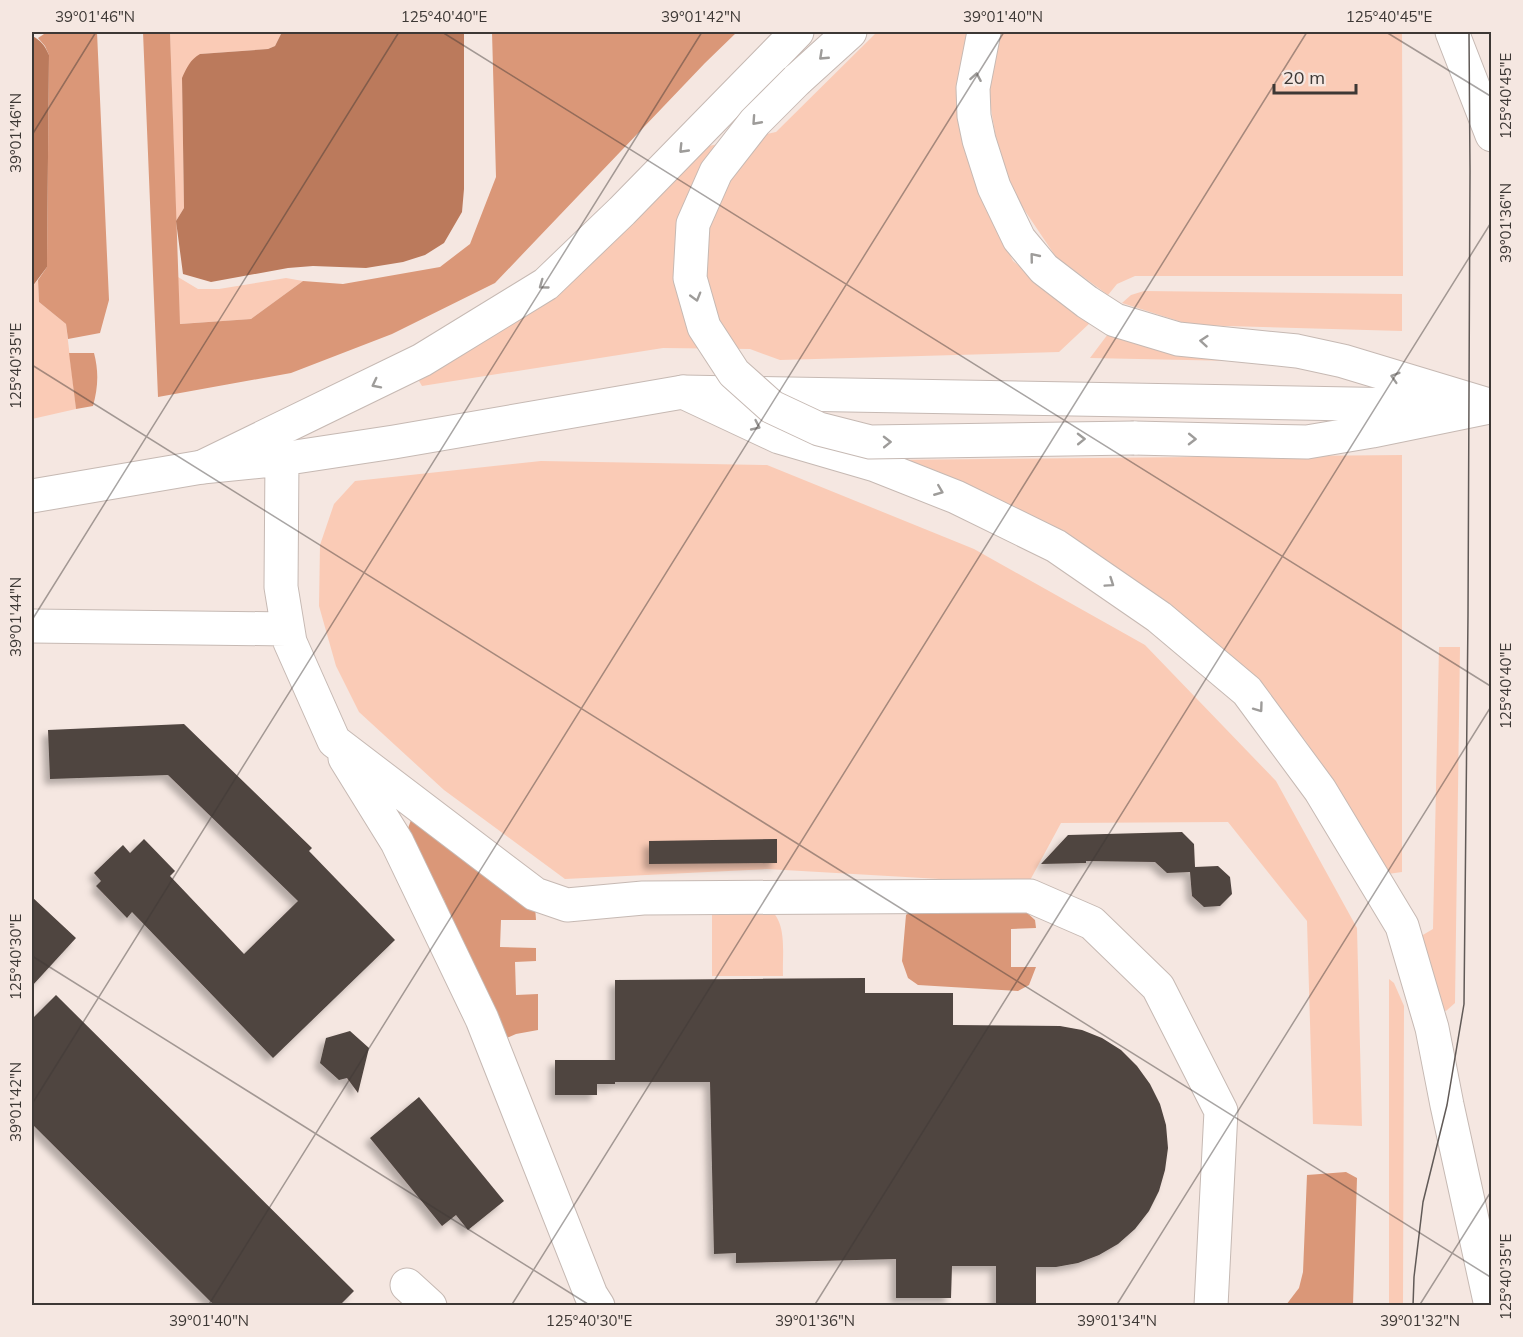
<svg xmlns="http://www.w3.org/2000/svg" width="1523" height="1337" viewBox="0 0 1523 1337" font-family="Mulish,sans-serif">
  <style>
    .green { fill: #facbb6 }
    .forest { fill: #da9778 }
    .water { fill: #bb7a5c }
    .building { fill: #4f443f; filter: url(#shadow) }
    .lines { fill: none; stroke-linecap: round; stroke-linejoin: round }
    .minor-casing { stroke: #c6b9b3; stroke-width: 35 }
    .highway-casing { stroke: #c6b9b3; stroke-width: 35 }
    .minor { stroke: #fff; stroke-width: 33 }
    .highway { stroke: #fff; stroke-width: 33 }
    .tram { stroke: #615a57; stroke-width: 1.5 }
    .highway-bridge-casing { stroke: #c6b9b3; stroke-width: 35; stroke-linecap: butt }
    .highway-bridge { stroke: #fff; stroke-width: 33 }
    .oneway { stroke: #9e9c9a }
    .ticks { fill: none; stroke: #3d3835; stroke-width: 1.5; stroke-opacity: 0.45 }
    .neatline { fill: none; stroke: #3d3835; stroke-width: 2 }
    .ticks-label { font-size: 15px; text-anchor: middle; fill: #3d3835 }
  </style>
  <defs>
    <filter id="shadow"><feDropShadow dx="-5.5" dy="5.5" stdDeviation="3" flood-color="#0004"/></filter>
  </defs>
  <rect width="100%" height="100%" fill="#f5e7e1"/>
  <path class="green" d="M170,32h112l-7,14 -7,3 -68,5 -18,24 2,130 -8,13z
    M877,32h92l12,164 32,65 78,61 -32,30 -279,8 -30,-11 -87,-1 -241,38 -3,-5 6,-7 279,-227 72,-15z
    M999,32h403l1,244h-268l-18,8 -9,11 -52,-38 -47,-70 -14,-54 -8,-48z
    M178,277l20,12h21l67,-11 17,3 -52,38 -72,5z
    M38,280l1,22 27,22 10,85 -44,10v-132z
    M1144,291l258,3v37l-211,-6 -69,-22 9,-8z
    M1111,330l169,32 -190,-4z
    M1402,455v417l-14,2 -20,-38 -63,-96 -83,-84 -338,-196z
    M541,461l226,4 207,84 171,96 131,136 81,147 5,198 -49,-2 -6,-203 -79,-99 -167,1 -33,61 -261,-15 -202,10 -121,-89 -85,-78 -23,-46 -17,-60 1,-61 14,-41 21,-23z
    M1439,647h21l-5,356 -9,8 -9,-4 -21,-68 17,-10z
    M712,908l57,1c19,13 13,46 14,67h-71z
    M1389,979l5,4 10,23 -1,300 -14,-1z"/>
  <path class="forest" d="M47,32h50l12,268 -9,33 -32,6 -2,-15 -27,-22 -1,-22 9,-13v-7l2,-205 -4,-9 -7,-8z
    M143,32h27l10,292 71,-5 52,-38 40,3 97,-17 30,-23 26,-67 -4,-145h245l-32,31 -210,220 -103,51 -101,39 -133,24z
    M69,353h25c5,19 4,35 -1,53l-17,3z
    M411,820l124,86 1,14h-35l-1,27 36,1v13l-21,1 1,33 22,-1v36l-22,4 -14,6 -58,-140 -38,-66z
    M915,906l109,4 11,10 1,8 -25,1v38h25l-7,18 -11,6 -100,-6 -10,-7 -6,-17 4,-46z
    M1346,1172l11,6 -4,127h-67l13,-17 4,-16 4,-97z"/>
  <path class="water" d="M282,32h182v157l-2,23 -18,31 -19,12 -22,7 -37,6 -53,-2 -25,2 -77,14 -28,-8 -7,-53 8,-13 -2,-130c5,-11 8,-18 18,-24l68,-5 7,-3z
    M32,36c9,4 13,10 17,19l-2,205v7l-15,20z"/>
  <path class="building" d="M184,724l128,124 -3,3 86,89 -122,118 -141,-146 -5,6 -31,-32 5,-5 -7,-8 29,-28 7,8 14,-14 31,32 -5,5 74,78 54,-53 -130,-126 -118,4 -2,-49z
    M1182,832l12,12 1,23 23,-1 12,11 2,17 -12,12 -16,1 -12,-11 -2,-24 -23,1 -12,-11 -69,-1v2l-45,1 27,-29z
    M777,839v24l-128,1v-23z
    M32,897l44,41 -44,48z
    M865,978v15h88v32l107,1 22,4 20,8 19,12 16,16 13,18 10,20 6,21 2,23 -3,22 -6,21 -10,20 -14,18 -17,15 -19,11 -21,8 -22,4h-20v38h-40v-39h-44l-1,32h-55v-39l-160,4v-10l-22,1 -4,-172h-95v2h-18v11h-42v-35h60v-80z
    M56,995l298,296 -14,14h-126l-182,-181v-105z
    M350,1031l19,17 -11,45 -11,-15 -8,2 -19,-17 6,-25z
    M419,1097l85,104 -36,29 -12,-15 -14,11 -72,-88z"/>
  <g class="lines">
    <g class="minor-casing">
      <path id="minor" d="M282,459l-1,128 9,55 44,99 201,153 32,11 76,-7 387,-2 62,27 66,64 63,124 -10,195
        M32,496l170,-29 80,-8 112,-17 289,-50 778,14
        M32,626l255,3
        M345,758l52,84 85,177 109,276 7,11
        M407,1285l23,21"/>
    </g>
    <g class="highway-casing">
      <path id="highway" d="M984,32l-11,56 1,28 5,24 15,47 25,52 25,30 43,33 28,18 63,19 119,12 46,10 149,45
        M1452,32l40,103
        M797,80l53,-48
        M683,392l96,45 96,28 81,32 100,49 103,71 88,74 73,99 82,136 30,102 15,77 44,201
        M1134,438l173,4 65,-11 117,-24
        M202,467l220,-107 124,-76 76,-73 175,-179"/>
    </g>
    <use href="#minor" class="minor"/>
    <use href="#highway" class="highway"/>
    <path class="tram" d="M1413,1306l1,-29 9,-75 24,-97 17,-101 4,-389 2,-444 -1,-139"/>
    <g class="highway-bridge-casing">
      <path id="highway-bridge" d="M797,80l-42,42 -39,50 -23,52 -3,54 14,49 30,46 38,34 47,22 51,13 264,-4"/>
    </g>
    <use href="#highway-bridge" class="highway-bridge"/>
  </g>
  <defs><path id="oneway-chevron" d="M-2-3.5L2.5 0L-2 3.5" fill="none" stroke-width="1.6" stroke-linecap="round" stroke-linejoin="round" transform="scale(1.5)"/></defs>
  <g class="oneway">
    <use href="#oneway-chevron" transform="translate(823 56) rotate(137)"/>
    <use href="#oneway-chevron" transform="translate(976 77) rotate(-80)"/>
    <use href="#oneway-chevron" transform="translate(756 121) rotate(132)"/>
    <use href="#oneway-chevron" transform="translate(683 149) rotate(134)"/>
    <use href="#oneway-chevron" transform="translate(1034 257) rotate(-129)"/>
    <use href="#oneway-chevron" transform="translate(543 285) rotate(144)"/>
    <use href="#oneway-chevron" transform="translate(696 297) rotate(74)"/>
    <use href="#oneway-chevron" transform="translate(1204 341) rotate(-175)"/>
    <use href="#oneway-chevron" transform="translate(1395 377) rotate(-163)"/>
    <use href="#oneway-chevron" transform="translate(376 384) rotate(153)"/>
    <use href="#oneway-chevron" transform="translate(756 426) rotate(25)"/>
    <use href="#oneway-chevron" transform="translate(1081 439) rotate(-1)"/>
    <use href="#oneway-chevron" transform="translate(1192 439) rotate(1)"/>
    <use href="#oneway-chevron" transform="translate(887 442) rotate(-1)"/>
    <use href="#oneway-chevron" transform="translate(939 491) rotate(22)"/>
    <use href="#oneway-chevron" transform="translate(1110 583) rotate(34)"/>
    <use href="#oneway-chevron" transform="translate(1259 708) rotate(54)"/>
  </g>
  <path class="ticks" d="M442,32l1050,655M1386,32l106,65M32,135l64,-103M32,365l1460,913M32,620l367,-588M32,956l559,350M32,1104l670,-1072M208,1306l796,-1274M511,1306l796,-1274M814,1306l678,-1085M1116,1306l376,-601M1419,1306l73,-116"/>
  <rect width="1523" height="1337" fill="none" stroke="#f5e7e1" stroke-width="66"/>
  <path d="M1274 84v9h82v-9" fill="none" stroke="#3d3835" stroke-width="3"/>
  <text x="1283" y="84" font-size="18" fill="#3d3835" stroke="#f5e7e1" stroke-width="4.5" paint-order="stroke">20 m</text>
  <rect x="33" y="33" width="1457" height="1271" class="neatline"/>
  <g class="ticks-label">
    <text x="95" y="22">39°01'46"N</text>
    <text x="444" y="22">125°40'40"E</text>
    <text x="701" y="22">39°01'42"N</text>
    <text x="1003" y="22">39°01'40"N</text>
    <text x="1389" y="22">125°40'45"E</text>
    <text transform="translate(1506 96) rotate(-90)" y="5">125°40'45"E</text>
    <text transform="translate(16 133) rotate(-90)" y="5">39°01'46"N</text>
    <text transform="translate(1506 223) rotate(-90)" y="5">39°01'36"N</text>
    <text transform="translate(16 366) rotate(-90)" y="5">125°40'35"E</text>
    <text transform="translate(16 617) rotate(-90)" y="5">39°01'44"N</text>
    <text transform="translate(1506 686) rotate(-90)" y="5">125°40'40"E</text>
    <text transform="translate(16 957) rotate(-90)" y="5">125°40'30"E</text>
    <text transform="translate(16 1102) rotate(-90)" y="5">39°01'42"N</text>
    <text transform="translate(1506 1277) rotate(-90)" y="5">125°40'35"E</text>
    <text x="209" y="1326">39°01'40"N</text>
    <text x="589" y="1326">125°40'30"E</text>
    <text x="815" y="1326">39°01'36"N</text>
    <text x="1117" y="1326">39°01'34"N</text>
    <text x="1420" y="1326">39°01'32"N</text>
  </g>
</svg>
